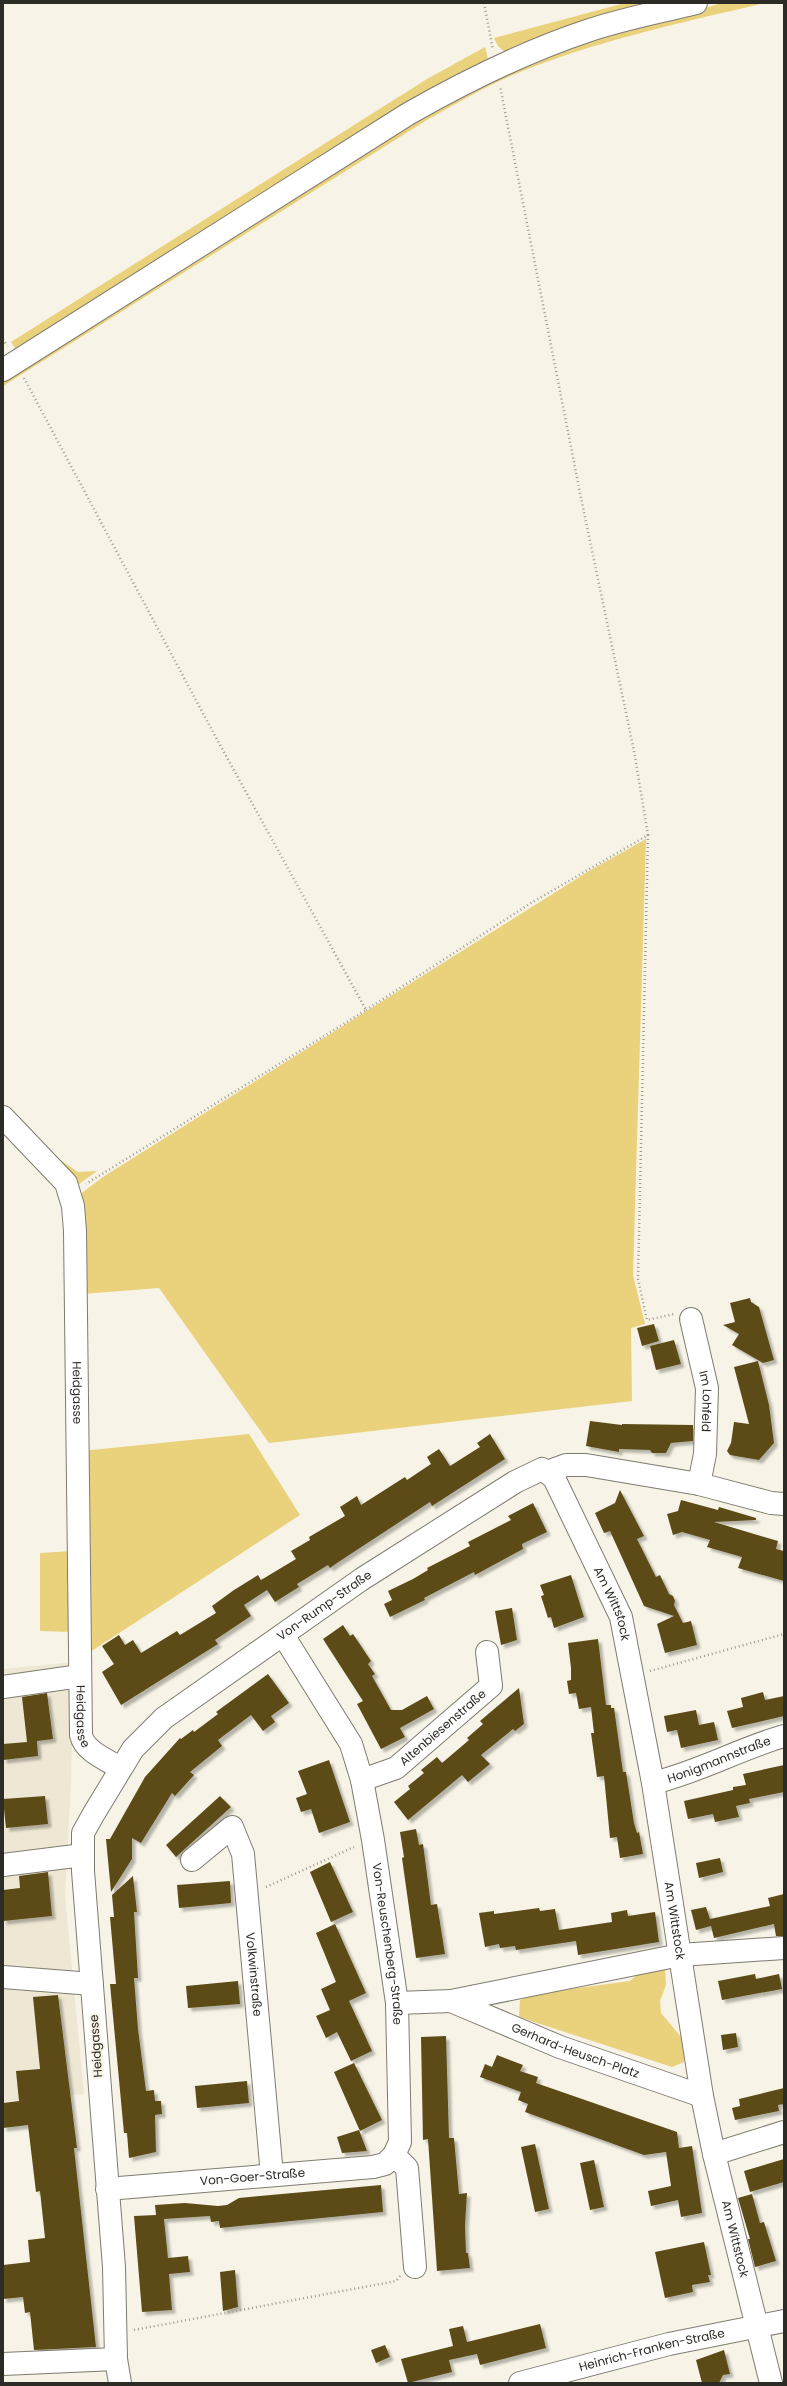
<svg xmlns="http://www.w3.org/2000/svg" width="787" height="2386" viewBox="0 0 787 2386" font-family="Poppins,sans-serif">
  <style>
    .built { fill: #ede7d3 }
    .green { fill: #ead17c }
    .building { fill: #5b4c16; filter: url(#shadow) }
    .lines { fill: none; stroke-linecap: round; stroke-linejoin: round }
    .minor-casing { stroke: #7f7b70; stroke-width: 24 }
    .path { stroke: #9e9b92; stroke-width: 2.5; stroke-dasharray: 1 3; stroke-linecap: butt }
    .minor { stroke: #fff; stroke-width: 22 }
    .labels { text-anchor: middle; stroke-width: 4; stroke-linejoin: round; paint-order: stroke }
    .street-label { font-size: 12px; fill: #2d2b26; stroke: #f7f3e6 }
  </style>
  <defs>
    <filter id="shadow"><feDropShadow dx="3.5" dy="3.5" stdDeviation="1" flood-color="#0004"/></filter>
  </defs>
  <rect width="100%" height="100%" fill="#f7f3e6"/>
  <path class="built" d="M74,1662l-3,120 -6,114 19,198 -81,8v-433z"/>
  <path class="green" d="M625,3h43l-160,52 -10,-9 -4,-8z
    M722,3h43c-85,20 -171,38 -252,72 -29,12 -57,29 -86,45l-424,266v-9l419,-265 111,-54z
    M485,47l3,12 -2,5 -469,287 -6,-9 416,-263z
    M646,839l-13,436 12,49 -14,4 1,73 -363,42 -110,-155 -77,6 -3,-99 24,-18 486,-306z
    M50,1153l28,19 19,-1 -22,16z
    M249,1434l51,81 -213,139 -5,-203z
    M73,1551v81l-33,-1v-78z
    M646,1967l19,3 1,15 -6,16 1,12 21,25 3,12 -1,12 -12,5 -153,-50 1,-17 21,-7 89,-12z"/>
  <path class="building" d="M750,1298l1,4 8,5 15,53 -11,3 -31,-18 7,-11 -16,-9 12,-3 -5,-19z
    M654,1324l5,17 -17,5 -5,-18z
    M674,1340l7,24 -25,6 -6,-24z
    M758,1361l11,44 5,38 -15,17 -29,-5 -3,-4 4,-8 3,-21 15,2 -15,-57z
    M590,1421l32,4v-1l71,1v16l-22,2 -5,10h-14l-2,-3 -31,-1v3l-33,-6z
    M490,1434l15,25 -73,47 -2,-4 -93,61 -7,5 -2,-3 -31,19 2,3 -24,15 -8,-12 -23,15 7,11 -36,24 3,4 -97,61 -19,-33 12,-8 -12,-18 17,-11 6,10 8,-5 8,13 36,-22 3,4 36,-22 -4,-7 22,-16 24,-15 4,7 -1,-2 35,-21 -5,-8 19,-11 -1,-3 36,-21 -5,-9 17,-11 4,9 44,-28 2,3 24,-16 -4,-7 12,-8 11,17 30,-19 -3,-4z
    M620,1490l24,46 -7,3 19,38 4,-2 9,19 4,2 2,5 -1,4 9,18 8,-2 6,24 -32,8 -8,-29 17,-8 -30,-10 -34,-75 -6,2 -9,-20 20,-10z
    M681,1500l37,10 1,-3 37,11v2l-42,2 64,19 -2,8 8,2v30l-46,-13 4,-11 -35,-10 3,-7 -28,-8 -9,3 -6,-21 11,-3z
    M533,1503l14,29 -25,12 1,5 -48,26 -1,-3 -50,26 1,2 -35,17 -6,-13 8,-4 -4,-9 25,-12 15,-9 -1,-2 43,-22 -2,-4 43,-22 -3,-4z
    M571,1575l13,42 -30,11 -3,-11 -3,1 -7,-22 3,-1 -4,-10z
    M512,1608l5,32 -16,5 -6,-34z
    M343,1625l7,11 3,-2 18,27 -3,3 7,10 -3,2 19,34h11l25,-14 7,13 -34,19 5,9 -24,12 -24,-45 6,-3 -40,-62z
    M598,1639l8,66h5v3h3l9,64h3l8,51 3,10 2,-1 4,22 -23,4 -3,-21 -7,1 -6,-62 -7,1 -6,-44h3l-3,-26 -12,2 -3,-16 -7,1 -2,-13 4,-1v-12l-3,-25z
    M268,1674l21,29 -18,13 4,6 -12,9 -12,-16 -33,25 4,6 -32,26 4,3 -19,21 -3,-3 -31,50 -9,-5v21l-21,33 -5,-53h4l35,-62 35,-39 1,1 12,-9 1,2 24,-18 -2,-2z
    M519,1688l5,36 -9,7 -2,-2 -32,26 9,9 -22,18 -6,-7 -54,45 -14,-18 16,-13 -2,-3 16,-13 -3,-3 16,-13 5,6 27,-23 -2,-2 16,-14 -3,-3z
    M763,1692l2,8 19,-4v20l-52,12 -5,-17 16,-4 -2,-9z
    M47,1693l6,46 -16,2 1,15 -35,4v-16l24,-2 -5,-45z
    M696,1710l3,15 15,-3 4,18 -37,8 -4,-18 -10,2 -3,-16z
    M329,1760l21,62 -31,11 -8,-24 -10,3 -5,-14 11,-4 -9,-23z
    M784,1765v27l-35,7 1,4 -14,3 3,11 -24,5 -2,-8 -25,5 -4,-18 49,-11v-3l13,-2 -3,-11z
    M45,1796l3,28 -42,4 -3,-29z
    M220,1796l11,11 -55,50 -10,-12z
    M416,1829l3,16 4,-1 8,61 6,-1 8,50 -29,4 -14,-100 2,-1 -4,-25z
    M720,1858l3,14 -24,6 -3,-15z
    M330,1862l23,50 -22,10 -21,-50z
    M48,1872l4,44 -49,5v-31l17,-2 -1,-12z
    M133,1876l4,36h-3l4,66h-4l4,51 8,62 8,-1 1,11h6l1,13 -7,1 1,37 -27,6 -2,-25h-3l-14,-149h6l-6,-67h4l-2,-22z
    M230,1881l1,22 -52,5 -2,-23z
    M784,1894v42h-8l-2,-12 -60,14 -3,-12 -15,4 -5,-20 15,-3 4,12 60,-13 -2,-8z
    M539,1908l1,3 15,-2 4,21 53,-8 -1,-9 16,-3 1,6 27,-4 4,30 -81,13 -2,-14 -60,9 -1,-4 -15,2 -1,-4 -14,3 -6,-34 15,-2v3z
    M335,1924l31,69 -17,8 23,50 -21,10 -14,-29 -11,6 -10,-22 14,-6 -9,-21 15,-7 -20,-49z
    M755,1974l1,5 23,-5 3,15 -60,11 -4,-19z
    M238,1981l2,23 -52,4 -2,-22z
    M58,1995l19,153h-3l22,199 -62,3 -4,-38 -5,1 -2,-16 -20,2v-34l27,-3 -2,-22 17,-2 -5,-47 -4,1 -8,-67 -25,3v-25l16,-2 -3,-30 24,-2 -7,-72z
    M736,2033l2,14 -15,3 -2,-15z
    M446,2036l3,102h5l5,56 8,-1 -2,33 1,27h2l2,15 -33,3 -9,-132 -5,1 -2,-103z
    M497,2055l26,10 -3,6 18,6 -2,6 141,49 2,16 13,-2 10,67 -21,4 -3,-17 -27,6 -3,-15 23,-5 -5,-34 -22,3 -119,-43 3,-8 -10,-4 3,-8 -41,-15 5,-13 7,3z
    M354,2063l28,57 -22,11 -26,-59z
    M247,2081l2,22 -52,5 -2,-22z
    M784,2088v16l-6,1 1,6 -44,9 -3,-12 8,-2 -1,-7z
    M359,2130l8,21 -25,2 -5,-16z
    M535,2144l14,65 -14,3 -14,-65z
    M784,2159v23l-34,10 -6,-21z
    M594,2160l10,47 -14,3 -10,-47z
    M381,2185l2,27 -163,16 -1,-7 -8,1 -1,-6 -46,3 4,39 20,-2 2,16 -21,2 3,36 -30,2 -8,-96 22,-1 -1,-10 30,-2 33,3 9,-1 12,-7z
    M752,2194l8,29 4,-1 12,39 -21,6 -7,-28h2l-12,-41z
    M704,2242l7,33h-3l2,7 -18,3 1,7 -28,6 -10,-46z
    M235,2270l3,37 -15,4 -3,-39z
    M540,2324l6,24 -66,17 -3,-11 -28,6 3,12 -44,11 -7,-24 52,-13 -4,-17 14,-3 4,16z
    M385,2345l5,12 -14,6 -5,-13z
    M724,2350l6,24 -7,1 -4,8h-17l-6,-23z"/>
  <g class="lines">
    <g class="minor-casing">
      <g id="minor">
        <path d="M3,370l405,-256c58,-33 116,-62 179,-83 35,-12 73,-19 109,-28"/>
        <path id="s1" d="M3,1117l63,66 7,23 2,25 6,504c4,17 25,24 39,33"/>
        <path id="s2" d="M691,1319l16,69 -2,66 -6,30"/>
        <path d="M547,1472l19,-7h20l113,19 72,19 13,1"/>
        <path id="s3" d="M283,1635l68,109 11,36 11,60 24,163 3,139 -6,13 13,13 8,99"/>
        <path d="M3,1687l77,-11"/>
        <path id="s4" d="M362,1780l34,-12 95,-82 -4,-34"/>
        <path id="s5" d="M653,1783c46,-11 86,-34 131,-47"/>
        <path id="s6" d="M192,1860l40,-33 11,27 29,321"/>
        <path d="M3,1865l80,-10"/>
        <path d="M3,1977l89,7"/>
        <path id="s7" d="M451,2001l109,46 142,49"/>
        <path d="M397,2003l54,-2 229,-46 104,-7"/>
        <path d="M714,2154l70,-22"/>
        <path id="s8" d="M107,2189l266,-22 12,-3 9,-9"/>
        <path d="M3,2364l113,-5"/>
        <path id="s9" d="M120,2383l-4,-24 -2,-92 -31,-396v-38l10,-18 40,-66 31,-31 198,-139 153,-97 27,-13 12,9 67,139 32,166 49,313 12,58 57,229"/>
        <path id="s10" d="M520,2383l149,-39 115,-23"/>
      </g>
    </g>
    <path class="path" d="M484,3l9,47
      M3,339l4,7
      M24,378l190,356 152,276 -280,174
      M648,835l-10,444 9,41 27,-6
      M366,1010l165,-107 117,-68 -14,-84 -53,-253 -81,-412
      M650,1671l134,-37
      M266,1887l88,-40
      M134,2330l262,-49 4,-5"/>
    <use href="#minor" class="minor"/>
  </g>
  <g class="labels">
    <g class="street-label">
      <text dy="4" stroke="none"><textPath href="#s1" startOffset="302">Heidgasse</textPath></text>
      <text dy="4" stroke="none"><textPath href="#s2" startOffset="84">Im Lohfeld</textPath></text>
      <text dy="4" stroke="none"><textPath href="#s9" startOffset="1300">Am Wittstock</textPath></text>
      <text dy="4" stroke="none"><textPath href="#s9" startOffset="889">Von-Rump-Straße</textPath></text>
      <text dy="4" stroke="none"><textPath href="#s1" startOffset="626">Heidgasse</textPath></text>
      <text dy="4" stroke="none"><textPath href="#s4" startOffset="98">Altenbiesenstraße</textPath></text>
      <text dy="4" stroke="none"><textPath href="#s5" startOffset="70">Honigmannstraße</textPath></text>
      <text dy="4" stroke="none"><textPath href="#s9" startOffset="1624">Am Wittstock</textPath></text>
      <text dy="4" stroke="none"><textPath href="#s3" startOffset="332">Von-Reuschenberg-Straße</textPath></text>
      <text dy="4" stroke="none"><textPath href="#s6" startOffset="202">Volkwinstraße</textPath></text>
      <text transform="translate(96 2046) rotate(-94)" y="4">Heidgasse</text>
      <text dy="4" stroke="none"><textPath href="#s7" startOffset="134">Gerhard-Heusch-Platz</textPath></text>
      <text dy="4" stroke="none"><textPath href="#s8" startOffset="146">Von-Goer-Straße</textPath></text>
      <text dy="4" stroke="none"><textPath href="#s9" startOffset="1948">Am Wittstock</textPath></text>
      <text dy="4" stroke="none"><textPath href="#s10" startOffset="136">Heinrich-Franken-Straße</textPath></text>
    </g>
  </g>
  <rect width="787" height="2386" fill="none" stroke="#2d2b26" stroke-width="8"/>
</svg>
